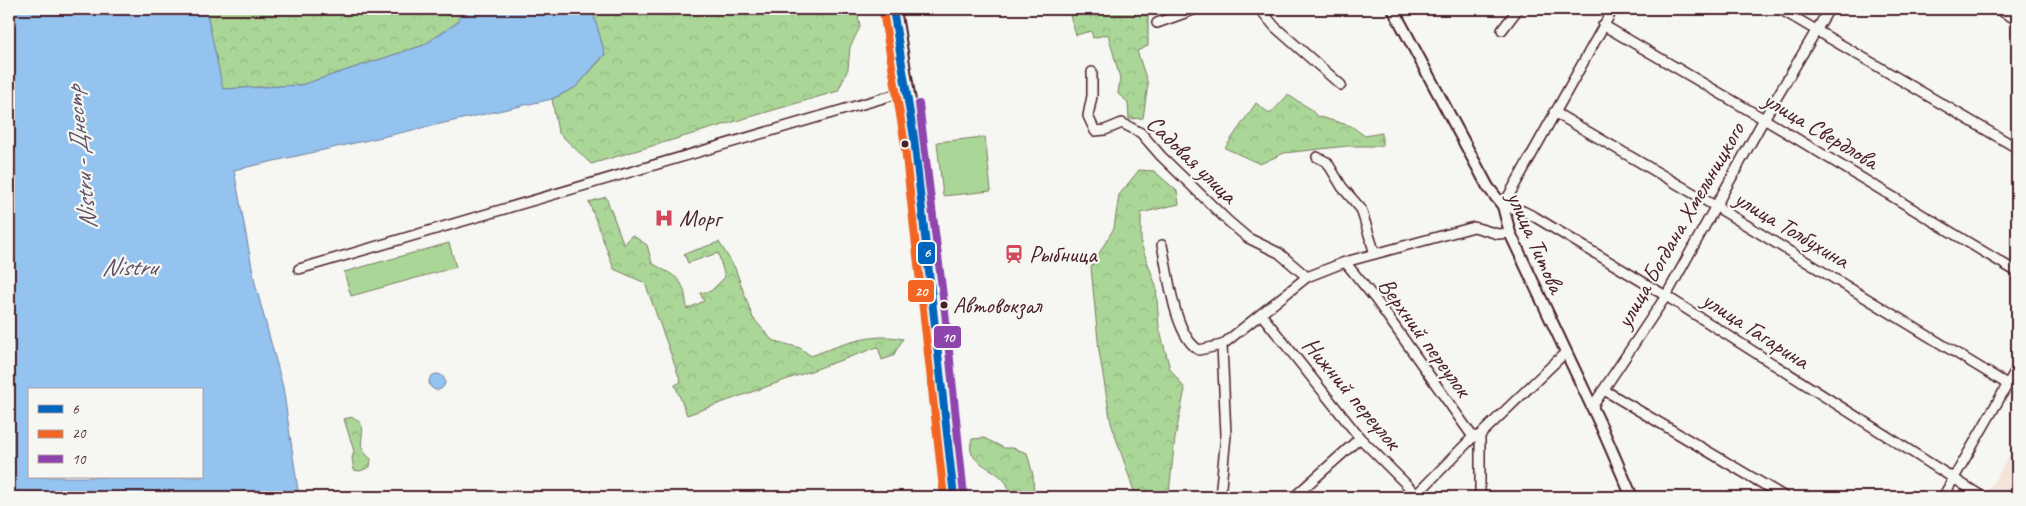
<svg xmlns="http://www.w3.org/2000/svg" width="2026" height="506" viewBox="0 0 2026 506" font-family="Caveat,sans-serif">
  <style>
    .built { fill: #f5e4dc }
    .forest { fill: url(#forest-crowns); stroke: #7a7b61 }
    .park { fill: #aad797; stroke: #7a7b61 }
    .water { fill: #93c3ee; stroke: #7681a0; fill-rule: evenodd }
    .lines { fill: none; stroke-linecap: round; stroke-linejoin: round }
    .minor-casing { stroke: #4a1f2b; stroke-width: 12 }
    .tertiary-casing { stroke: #4a1f2b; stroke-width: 14 }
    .primary-casing { stroke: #4a1f2b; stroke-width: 18 }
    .minor { stroke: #f6f6f2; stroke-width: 9 }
    .tertiary { stroke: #f6f6f2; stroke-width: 10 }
    .primary { stroke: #f6f6f2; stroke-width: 14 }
    .bus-1-casing { stroke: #f6f6f2; stroke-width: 11 }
    .bus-2-casing { stroke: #f6f6f2; stroke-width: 11 }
    .bus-3-casing { stroke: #f6f6f2; stroke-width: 11 }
    .bus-1 { stroke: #0065bd; stroke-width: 8 }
    .bus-2 { stroke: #f26522; stroke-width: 8 }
    .bus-3 { stroke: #8e44ad; stroke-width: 8 }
    .bus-dot { fill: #4a1f2b; stroke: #f6f6f2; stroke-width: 2 }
    .labels { text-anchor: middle; stroke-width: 4.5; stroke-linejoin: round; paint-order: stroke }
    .bus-label { font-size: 23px; fill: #4a1f2b; stroke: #f6f6f2; text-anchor: start }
    .street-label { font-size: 24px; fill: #4a1f2b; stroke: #f6f6f2 }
    .poi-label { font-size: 24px; fill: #4a1f2b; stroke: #f6f6f2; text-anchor: start }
    .water-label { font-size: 25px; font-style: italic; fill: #605066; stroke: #f6f6f2 }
    .line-badge { stroke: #f6f6f2; stroke-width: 2 }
    .badge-label { font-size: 14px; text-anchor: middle; font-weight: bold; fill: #fff }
  </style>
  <defs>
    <pattern id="forest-crowns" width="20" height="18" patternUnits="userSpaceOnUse" patternTransform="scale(1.25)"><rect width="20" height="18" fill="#aad797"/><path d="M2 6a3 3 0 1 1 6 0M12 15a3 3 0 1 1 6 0" fill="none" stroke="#94b882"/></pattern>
  </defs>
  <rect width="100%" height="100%" fill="#f6f6f2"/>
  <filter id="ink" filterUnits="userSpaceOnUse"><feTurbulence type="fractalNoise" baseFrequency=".02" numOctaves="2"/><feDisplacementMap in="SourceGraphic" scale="10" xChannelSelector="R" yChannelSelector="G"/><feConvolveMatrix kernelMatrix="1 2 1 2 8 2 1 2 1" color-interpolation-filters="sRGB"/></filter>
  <g filter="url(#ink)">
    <path class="built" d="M2017,443v54h-24l-6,-4z"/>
    <path class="forest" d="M206,9h252l2,12 -36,24 -123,40 -79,4z
      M592,9h265l3,18 -10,20 -2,22 -10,22 -247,73 -33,-32 -6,-33 24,-12 29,-32z
      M1088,9h60v37l-11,5 11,33 -5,34 -14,1 -1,-17 -10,-8 2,-16 -12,-44 -15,4 -2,-7 -15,4 -7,-23z
      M1288,95l21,13 8,8 34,10 14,10 17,-3v13h-35l-63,7 -24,11 -35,-16 31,-45 14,11z
      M1139,170l15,1 23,20 2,13 -38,9v31l15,42 3,41 11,42 15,20 -10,49 -6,55 2,4h-35l-25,-74 -12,-72 -8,-84 23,-39 5,-33z
      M606,197l18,48 8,-10 15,10 5,18c26,16 32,13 35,46l17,-8 -4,-8 11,-2 14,-14 -7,-24 -30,10 -4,-9 35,-12 16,26 18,50 19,22 28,8 11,8c29,-11 61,-24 92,-17l-10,17 -11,4 -4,-13 -191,68 -12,-30 6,-3 -36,-99 -31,-14 -25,-67z
      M353,417c22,13 -4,24 18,42l-1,8 -10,4 -6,-1 -2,-11 2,-8 -10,-32z
      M984,438l20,10h9l14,5 6,22 1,22h-22c-2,-6 -4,-13 -9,-18 -13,-14 -39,-17 -31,-40z"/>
    <path class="park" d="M985,137l6,54 -48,5 -6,-54z
      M449,243l7,24 -105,29 -7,-24z"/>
    <path class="water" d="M9,9h197l17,80 78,-4 123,-40 35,-24 -1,-12h134l13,45 -29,33 -24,12 -318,71 21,113 28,104 16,110h-288l-2,-16zM29,390h172v87h-172z
      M429 382a8 8 0 1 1 16 0a8 8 0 1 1-16 0Z"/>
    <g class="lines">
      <g class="minor-casing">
        <path id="minor" d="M1260,9l15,18 66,58
          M1613,9l-110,197 20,5 12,6 131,79 317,201
          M1780,9l237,139
          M1998,9l19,11
          M1157,23l39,-14
          M1603,25l161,94 253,153
          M1502,30l16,-21
          M1092,72v24l-4,20 7,15 10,-1 17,-7 19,10 20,23 67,65 20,17 31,15 28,24
          M1554,112l161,94 292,178
          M1317,157l10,5 15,25 19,22 14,45
          M1162,245c6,27 12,91 37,105l23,-5 85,-68 38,-15 129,-35 24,7 12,-1
          M1345,262l31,38 97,137
          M299,269l608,-178
          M1261,314l99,124 57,57
          M1604,390l181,107
          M1592,407l74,-111 98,-177 65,-110
          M1480,435v62
          M1220,497l6,-62 -4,-90
          M1294,497l66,-59
          M1414,497l59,-60 7,-2 85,-82
          M1943,497l74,-129"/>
      </g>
      <g class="tertiary-casing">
        <path id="tertiary" d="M1393,9l95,178 15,19 7,27 92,195 30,69"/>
      </g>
      <g class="primary-casing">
        <path id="primary" d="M893,9l21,129 40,359"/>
      </g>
      <use href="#minor" class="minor"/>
      <use href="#tertiary" class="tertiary"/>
      <use href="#primary" class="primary"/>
      <g class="bus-1-casing">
        <path id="bus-1" d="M893,9l21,129 40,359"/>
      </g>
      <g class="bus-2-casing">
        <path id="bus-2" d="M883,11l21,128 40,358"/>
      </g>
      <g class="bus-3-casing">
        <path id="bus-3" d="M919,104l26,208 19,184"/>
      </g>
      <use href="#bus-1" class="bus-1"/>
      <use href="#bus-2" class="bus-2"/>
      <use href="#bus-3" class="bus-3"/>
    </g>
  </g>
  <defs>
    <g id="hospital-bare" transform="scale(1.5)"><path d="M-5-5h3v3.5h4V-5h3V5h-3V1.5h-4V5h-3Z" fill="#d1495b" stroke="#f6f6f2" stroke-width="2.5" paint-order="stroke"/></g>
    <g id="station-bare" transform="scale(1.5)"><path d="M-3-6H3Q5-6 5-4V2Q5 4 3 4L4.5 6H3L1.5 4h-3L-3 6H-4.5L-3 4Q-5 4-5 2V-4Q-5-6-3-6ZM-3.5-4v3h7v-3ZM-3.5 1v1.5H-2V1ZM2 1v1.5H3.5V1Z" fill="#d1495b" stroke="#f6f6f2" stroke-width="2.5" paint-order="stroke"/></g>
  </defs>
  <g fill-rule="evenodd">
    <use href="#hospital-bare" x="664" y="218"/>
    <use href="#station-bare" x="1014" y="254"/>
  </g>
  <g class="bus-dot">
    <circle cx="905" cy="144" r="4.5"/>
    <circle cx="944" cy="305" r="4.5"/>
  </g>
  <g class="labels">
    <g class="bus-label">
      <text x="953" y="313">Автовокзал</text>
    </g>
    <g class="street-label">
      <text transform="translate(1821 130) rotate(31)" y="8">улица Свердлова</text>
      <text transform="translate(1192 159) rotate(44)" y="8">Садовая улица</text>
      <text transform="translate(1680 225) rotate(-60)" y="8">улица Богдана Хмельницкого</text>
      <text transform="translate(1792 229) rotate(31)" y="8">улица Толбухина</text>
      <text transform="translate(1536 242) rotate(66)" y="8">улица Титова</text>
      <text transform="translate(1756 330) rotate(33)" y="8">улица Гагарина</text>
      <text transform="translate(1425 337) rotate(54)" y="8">Верхний переулок</text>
      <text transform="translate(1352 393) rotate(50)" y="8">Нижний переулок</text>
    </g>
    <g class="poi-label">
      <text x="679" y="226">Морг</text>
      <text x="1029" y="262">Рыбница</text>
    </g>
    <g class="water-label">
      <text transform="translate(80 158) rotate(-96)" y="9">Nistru - Днестр</text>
      <text x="129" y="275">Nistru</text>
    </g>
  </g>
  <g class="line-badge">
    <rect x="917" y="241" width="19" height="24" rx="5" fill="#0065bd"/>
    <rect x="907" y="279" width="28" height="24" rx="5" fill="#f26522"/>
    <rect x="933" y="325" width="29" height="24" rx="5" fill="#8e44ad"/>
  </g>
  <g class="badge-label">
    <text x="927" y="257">6</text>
    <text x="921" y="296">20</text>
    <text x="948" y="342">10</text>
  </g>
  <rect width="2026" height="506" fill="none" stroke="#f6f6f2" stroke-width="30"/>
  <rect x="15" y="15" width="1996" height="476" fill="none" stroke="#4a1f2b" stroke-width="2" filter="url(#ink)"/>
  <rect x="28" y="388" width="175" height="90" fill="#f6f6f2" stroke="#b1a0a2"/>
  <rect x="38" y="405" width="25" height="8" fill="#0065bd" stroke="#b1a0a2"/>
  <text x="72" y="414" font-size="15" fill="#4a1f2b">6</text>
  <rect x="38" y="430" width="25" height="8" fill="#f26522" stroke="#b1a0a2"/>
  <text x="72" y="438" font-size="15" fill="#4a1f2b">20</text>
  <rect x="38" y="455" width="25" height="8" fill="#8e44ad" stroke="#b1a0a2"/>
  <text x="72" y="464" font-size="15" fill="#4a1f2b">10</text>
</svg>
